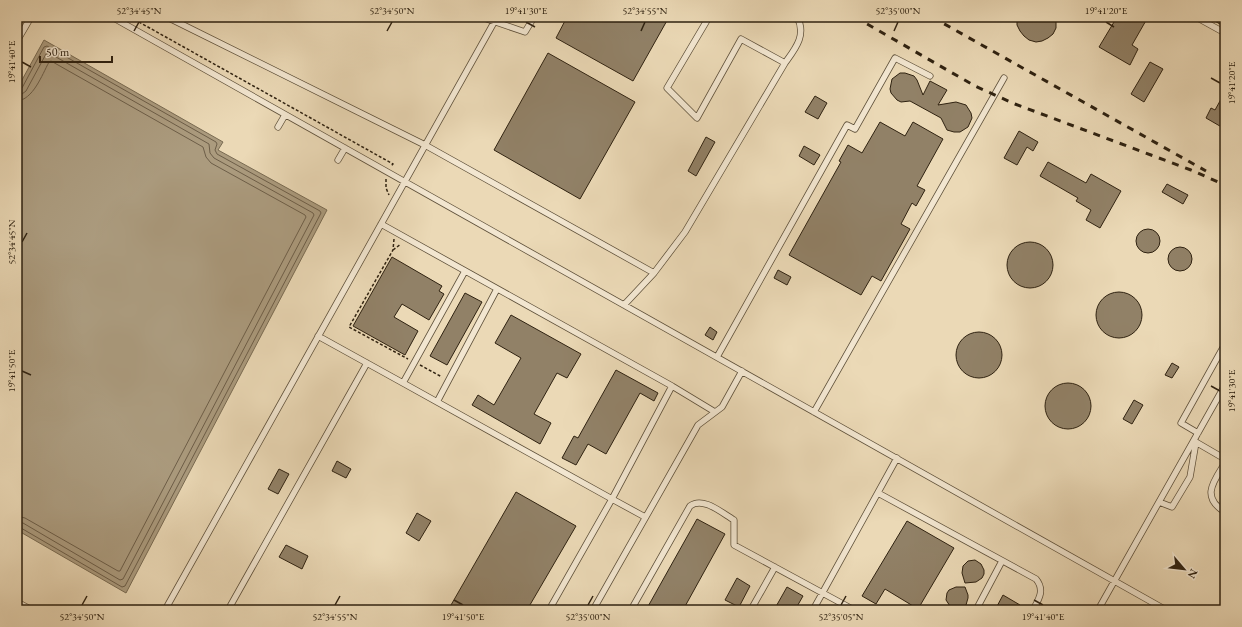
<svg xmlns="http://www.w3.org/2000/svg" width="1242" height="627" viewBox="0 0 1242 627" font-family="'EB Garamond',serif">
  <style>
    .water { fill: #ab9b7e; stroke: #796b52 }
    .lines { fill: none; stroke-linecap: round; stroke-linejoin: round }
    .shore { stroke: #6d5e48; stroke-width: 1 }
    .building { fill: #918167; stroke: #2f2211 }
    .lane-casing { stroke: #5e503a; stroke-width: 7 }
    .path { stroke: #2f2211; stroke-width: 1.5; stroke-dasharray: 3 2; stroke-linecap: butt }
    .lane { stroke: #f2e6d0; stroke-width: 5.5 }
    .rail { stroke: #2f2211; stroke-width: 3; stroke-dasharray: 7 7; stroke-linecap: butt }
    .ticks { fill: none; stroke: #2f2211; stroke-width: 1.5 }
    .neatline { fill: none; stroke: #2f2211; stroke-width: 1.5 }
    .ticks-label { font-size: 10px; text-anchor: middle; fill: #2f2211 }
  </style>
  <rect width="100%" height="100%" fill="#ebd9b6"/>
  <filter id="stains"><feTurbulence type="fractalNoise" baseFrequency=".005" numOctaves="4"/><feColorMatrix values="0 0 0 0 .2 0 0 0 0 .09 0 0 0 0 .02 0 0 0 .5 -.17"/></filter>
  <radialGradient id="worn" r=".72"><stop offset=".6" stop-color="#630" stop-opacity="0"/><stop offset="1" stop-color="#630" stop-opacity=".3"/></radialGradient>
  <path class="water" d="M44,40l179,102 -5,8 109,60 -201,383 -109,-63v-441z"/>
  <g class="lines">
    <path class="shore" d="M17,90l5,-2 22,-41 3,-1 169,96 1,2 -2,6 2,4 103,57 1,2 -196,373 -3,1 -101,-59 -4,-1
      M17,95l5,-1 4,-3 20,-37 3,-1 160,91 1,9 4,5 99,55 1,2 -191,364 -3,1 -97,-57 -6,-1
      M17,101c16,-1 25,-26 32,-39l2,-1 152,86 3,10 5,6 94,52 1,2 -186,354h-2l-93,-53 -8,-2"/>
  </g>
  <path class="building" d="M567,17h102l-36,64 -77,-43z
    M1017,17h21l4,5 5,-5h9v11l-3,6 -5,4 -6,3 -6,1 -7,-2 -5,-4 -4,-5 -3,-6z
    M1117,17h31l-16,28 6,4 -8,16 -31,-18z
    M1208,17h17v10z
    M548,53l87,49 -55,97 -86,-49z
    M1150,62l13,7 -19,33 -13,-8z
    M900,73h5l9,3 3,4 6,15 7,-14 17,9 -9,15 18,-3 10,3 5,8 1,5 -4,9 -8,5h-6l-7,-2 -6,-12 -31,-17 -9,1 -4,-2 -6,-7 -1,-4 2,-10z
    M1225,92v37l-19,-11 5,-10 4,2z
    M815,96l12,7 -9,16 -13,-7z
    M880,122l25,14 8,-14 30,17 -26,47 8,4 -9,16 -4,-3 -11,21 9,5 -29,52 -9,-5 -11,19 -72,-40 52,-93 -2,-1 9,-16 14,8z
    M1019,131l19,11 -5,9 -6,-4 -10,18 -13,-7z
    M706,137l9,5 -19,34 -8,-5z
    M804,146l16,9 -6,10 -15,-9z
    M1048,162l38,21 5,-9 30,17 -21,37 -14,-8 5,-10 -15,-9 2,-3 -38,-22z
    M1167,184l21,11 -5,9 -21,-12z
    M1136 241a12 12 0 1 1 24 0a12 12 0 1 1-24 0Z
    M1007 265a23 23 0 1 1 46 0a23 23 0 1 1-46 0Z
    M1168 259a12 12 0 1 1 24 0a12 12 0 1 1-24 0Z
    M392,257l50,29 -3,5 5,3 -15,26 -27,-16 -8,13 24,14 -13,24 -52,-29z
    M778,270l13,7 -4,8 -13,-7z
    M1096 315a23 23 0 1 1 46 0a23 23 0 1 1-46 0Z
    M465,293l17,9 -35,63 -17,-9z
    M511,315l70,39 -14,24 -10,-5 -23,41 17,9 -11,21 -68,-39 6,-10 16,10 27,-47 -26,-15z
    M710,327l7,5 -4,8 -8,-5z
    M956 355a23 23 0 1 1 46 0a23 23 0 1 1-46 0Z
    M1172,363l7,4 -7,11 -7,-3z
    M616,370l42,23 -4,8 -14,-8 -34,61 -18,-10 -12,21 -14,-7 12,-22 4,2z
    M1045 406a23 23 0 1 1 46 0a23 23 0 1 1-46 0Z
    M1134,400l9,5 -11,19 -9,-5z
    M337,461l14,8 -5,9 -14,-7z
    M279,469l10,5 -11,20 -10,-5z
    M516,492l60,34 -49,84h-66l-10,-5z
    M417,513l14,8 -12,20 -13,-8z
    M697,519l28,15 -42,76h-37z
    M907,521l47,27 -36,61 -33,-20 -9,15 -14,-8z
    M286,545l22,11 -6,13 -23,-12z
    M975,560l6,4 3,6v4l-2,4 -6,4 -11,1 -3,-10 1,-7 5,-5z
    M737,578l13,8 -11,21 -14,-7z
    M787,587l16,9 -8,14h-21z
    M956,587h9l3,8v3l-2,7 -6,4 -7,-1 -3,-2 -4,-6 1,-7 2,-3z
    M1003,595l17,10 -3,5h-22z"/>
  <g class="lines">
    <g class="lane-casing">
      <path id="lane" d="M112,17l1054,593
        M167,17l258,128 229,128
        M481,17l44,15 9,-15
        M1196,17l29,16
        M17,41l14,-24
        M785,63c10,-14 22,-28 12,-46
        M278,127l7,-12
        M338,160l7,-12
        M381,224l291,162
        M624,305l30,-32 31,-41 100,-169 -44,-24 -44,79 -30,-30 42,-71
        M318,336l85,47 62,-112
        M717,357l130,-232 8,4 40,-71 35,18
        M403,383l209,116 -63,111
        M437,402l60,-113
        M814,412l190,-334
        M1198,433l-17,-10 44,-79
        M1194,441l31,18
        M1225,463c-11,18 -25,34 0,49
        M878,493l158,86c9,11 3,20 -3,31
        M1159,502l13,5 18,-30 6,-35
        M645,517l-33,-18 60,-113 43,26
        M17,602l15,8
        M753,606l22,-39
        M165,610l332,-593
        M228,610l139,-247
        M593,610l105,-185 24,-18 20,-36
        M631,610l59,-104c13,-10 32,7 44,14v25l120,65
        M813,610l84,-152
        M976,610l26,-49
        M1098,610l127,-225"/>
    </g>
    <path class="path" d="M130,17l263,147 -2,2
      M386,179v9l3,7
      M394,239l-1,11 -44,77 59,32
      M393,250l8,-6
      M420,365l22,12"/>
    <use href="#lane" class="lane"/>
    <path class="rail" d="M855,17l120,69 40,18 176,66 34,15
      M932,17l274,154"/>
  </g>
  <path class="ticks" d="M526,22l9,5M1106,22l8,5M134,31l5,-9M387,31l5,-9M641,31l4,-9M894,31l4,-9M22,62l9,5M1211,78l9,5M22,242l5,-9M22,371l9,4M1211,386l9,5M454,600l9,5M1034,600l9,5M82,605l5,-9M335,605l5,-9M588,605l5,-9M841,605l5,-9"/>
  <rect width="1242" height="627" fill="none" stroke="#ebd9b6" stroke-width="44"/>
  <g transform="translate(1184 569) rotate(118)" stroke="#f2e6d0" stroke-width="3" paint-order="stroke">
  <path d="M0-3L7 15L0 10L-7 15Z" fill="#2f2211"/>
  <text y="-6" font-size="11" font-weight="bold" text-anchor="middle" fill="#2f2211">N</text>
  </g>
  <path d="M40 56v6h72v-6" fill="none" stroke="#2f2211" stroke-width="2"/>
  <text x="46" y="56" font-size="12" fill="#2f2211" stroke="#f2e6d0" stroke-width="3" paint-order="stroke">50 m</text>
  <rect x="22" y="22" width="1198" height="583" class="neatline"/>
  <g class="ticks-label">
    <text x="139" y="14">52°34'45"N</text>
    <text x="392" y="14">52°34'50"N</text>
    <text x="526" y="14">19°41'30"E</text>
    <text x="645" y="14">52°34'55"N</text>
    <text x="898" y="14">52°35'00"N</text>
    <text x="1106" y="14">19°41'20"E</text>
    <text transform="translate(11 62) rotate(-90)" y="4">19°41'40"E</text>
    <text transform="translate(1231 83) rotate(-90)" y="4">19°41'20"E</text>
    <text transform="translate(11 242) rotate(-90)" y="4">52°34'45"N</text>
    <text transform="translate(11 371) rotate(-90)" y="4">19°41'50"E</text>
    <text transform="translate(1231 391) rotate(-90)" y="4">19°41'30"E</text>
    <text x="82" y="620">52°34'50"N</text>
    <text x="335" y="620">52°34'55"N</text>
    <text x="463" y="620">19°41'50"E</text>
    <text x="588" y="620">52°35'00"N</text>
    <text x="841" y="620">52°35'05"N</text>
    <text x="1043" y="620">19°41'40"E</text>
  </g>
  <rect width="100%" height="100%" filter="url(#stains)"/>
  <rect width="100%" height="100%" fill="url(#worn)"/>
</svg>
